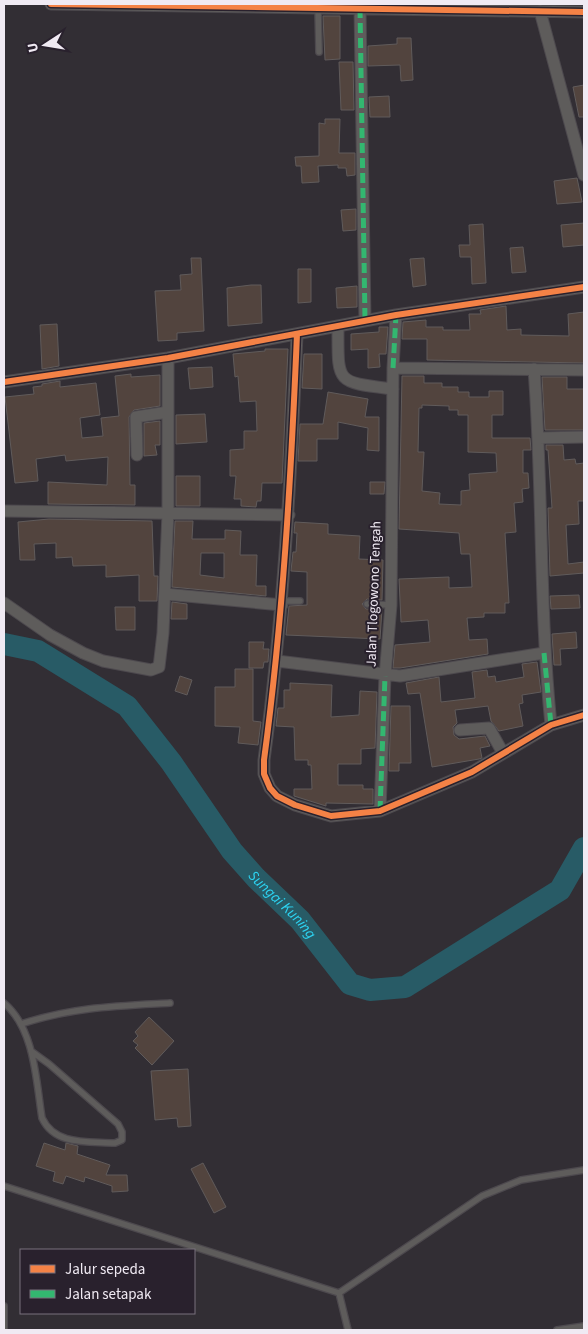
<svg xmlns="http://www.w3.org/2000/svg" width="588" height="1334" viewBox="0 0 588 1334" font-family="'Source Sans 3',sans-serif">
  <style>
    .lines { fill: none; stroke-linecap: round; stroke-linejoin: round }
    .river { stroke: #285b66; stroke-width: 22 }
    .building { fill: #52443e; stroke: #605b5b; fill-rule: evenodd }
    .service-casing { stroke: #4d494e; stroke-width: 8 }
    .minor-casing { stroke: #4d494e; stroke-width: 13 }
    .service { stroke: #5e5c5b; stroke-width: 5.5 }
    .minor { stroke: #5e5c5b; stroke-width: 11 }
    .quiet { stroke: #33b770; stroke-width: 5; stroke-dasharray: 10 5; stroke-linecap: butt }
    .cycleway-casing { stroke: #29212d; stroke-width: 9 }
    .cycleway { stroke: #f48246; stroke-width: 6 }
    .labels { text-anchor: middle; stroke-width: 4; stroke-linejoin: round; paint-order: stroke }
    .street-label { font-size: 14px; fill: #f0eaf3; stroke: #29212d }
    .water-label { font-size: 15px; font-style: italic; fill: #2dd3f1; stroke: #29212d }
  </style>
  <rect width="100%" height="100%" fill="#322e34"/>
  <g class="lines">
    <path class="river" id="s1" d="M4,644l34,7 89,55 44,56 61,89 24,27 44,42 50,64 20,6 35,-3 155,-97 24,-42"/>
  </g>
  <path class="building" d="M323,16h17v43l-15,1z
    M397,38h14l2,42 -12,1 -1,-16 -32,1v-20l29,-2z
    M339,62h14l1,48h-13z
    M584,85v32h-5l-6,-30z
    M389,96l1,21h-20l-1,-20z
    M325,119h15l-1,34h16v22l-8,1 -1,-8h-8v-3l-20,1 1,16 -17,1 -1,-17h-5l-1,-9 24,-1v-33l6,1z
    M577,178l5,24 -25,2 -3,-23z
    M356,209v21l-13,1 -2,-21z
    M584,223v22l-21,2 -2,-22z
    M483,224l3,59 -14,1 -1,-27h-11l-1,-12h11l-1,-20z
    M523,247l3,25 -14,1 -2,-25z
    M191,258h10l3,73 -27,2v7l-19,1 -3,-50 26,-1 -1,-15 12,-1z
    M424,258l2,27 -13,2 -3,-28z
    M298,269h13v33l-13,1z
    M251,285h10l1,38 -34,3 -1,-38z
    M357,286v21l-20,1 -1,-20z
    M506,306l1,24 14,-1v6l48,1 -1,-22 16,-2v51l-157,-3v-21h-25l1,-17 23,-2v7h17v3h27l-1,-16h12l-1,-4z
    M57,324l2,42 -17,3 -2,-44z
    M379,327h9l-2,27h-7l1,13 -12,1v-19l-17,1v-16l28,-2z
    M265,349h23l-6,134h-20l-1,18h-4l-1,6 -15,-1v-7h-7l2,-23h-6v-26l14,-1v-18h13l-1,-30 -16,1 -2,-26 -3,1 -2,-23 32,-3z
    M304,354h18v35l-20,-1z
    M212,367l1,20 -23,2 -2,-21z
    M131,374v3l29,-2v31l-26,4 -5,7 1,68h5v20l-87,-1v-22l59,3 1,-28 -42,4 -1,-6 -29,4 2,22 -23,2 -10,-86 29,-3 -1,-7 9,-1v-2l18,-3v6l36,-4 4,32 -20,3 2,20 21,-2 -2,-18 18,-2 -4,-40z
    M402,376h22v7h18v4h16v5h11v5h20v-6h14v24h-11v23h38l1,12h-8v23h5l1,15 -7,1 1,13 -9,1 2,29 -11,1 4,70h-4v10h-21v4l-17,1 2,22 18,-1 1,15 -88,14h-7l2,-23 35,-3 -2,-22 -27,2 -2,-43 50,-2v11l23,-1 -2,-33h-9l-2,-21 -60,-4zM422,405l27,1v4h9v5h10v37l28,1 1,19 -28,2 1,16 -9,1v14l-22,-1 1,-11 -18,-2 2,-39h-6l1,-44h3z
    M542,377h25v12h17v41h-39z
    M328,392l40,7 -3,18h14v34l-12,-1 1,-22 -30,-6v17h-21v22h-19l2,-37h23z
    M205,414l2,28 -31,2v-29z
    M160,421v24h-5l2,10 -13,1v-33z
    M546,445h17l1,15 11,-1 1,5 8,-1v38h-6l1,23 -13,1 2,39 16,-2v11l-34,3 -2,-68h4l-4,-58h-2z
    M176,476h24v30h-24z
    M370,482h15l-1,12h-14z
    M49,519l103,2 2,55h4l-1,25h-18v-26l-33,2v-12l-33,1 -1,-9 -16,1v-15l-22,1 1,16h-15l-2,-38z
    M175,521h18l-1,18h33v-9l16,1 -1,24h17l-1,31h10v10l-94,-9zM201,553h23v25l-24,-3z
    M295,522l33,2v10l32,2 -1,23 24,1 -1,40 -15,-1 -5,5 4,5h16l-2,30 -94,-4 3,-29 18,-1v-33l-16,-1 2,-19h3l1,-19h-3z
    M579,595l1,13 -29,1 -1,-13z
    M172,602l15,2v15h-16z
    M115,607h20v23h-19z
    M576,632l1,16 -17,1 1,16h-7l-2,-31z
    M249,642h15l-1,7h6l-1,13h-4l-1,6h-14z
    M537,662l4,30 -19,3 1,8 -4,1 4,22 -24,5 -8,-10 -3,-15 -33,4 2,13 -4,4 1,8 5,4 26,-3 5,10 -10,2 2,10 -3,1 -47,8 -12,-74 -12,1 -2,-11 33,-6 2,25 34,-4 -3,-26 15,-2 1,7 7,-1 1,6 28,-5 -2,-13z
    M235,669h18v52l8,1 -3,23 -20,-2 2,-16 -25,-1v-39h20z
    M180,676l12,4 -5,15 -12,-4z
    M290,683l42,2 -1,32 28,-2 1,-24 17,1 -2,56 -14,1v15h-23v21h25v4h10v15l-47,-1v3l-32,-10v-7h18l-1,-24h-3v-5h-13l-1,-33 -18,-1 2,-18h6v-18h6z
    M391,706h19l1,57h-12v8h-10z
    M149,1017l25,24 -22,24 -17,-17 3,-3 -5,-4 5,-5 -3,-4z
    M188,1069l3,57 -13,1 -1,-9 -22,2 -4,-49z
    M44,1143l21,7 1,-7 12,3 -1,8 33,11 -4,10h21l1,16 -16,1v-6l-27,-9 -1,5 -18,-6 -3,8 -10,-3 2,-9 -19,-6z
    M203,1163l23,44 -12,6 -23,-44z"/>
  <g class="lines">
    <g class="service-casing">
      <path id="service" d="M318,8l1,44
        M282,601h18
        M367,604l24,1
        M4,1003c31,26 32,78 38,115 13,28 46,23 73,25l7,-3v-8l-4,-8 -69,-60 -18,-13
        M21,1024c52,-17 95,-18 149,-21
        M4,1186l335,107 9,37
        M339,1293l143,-97 39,-16 63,-10
        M4,1306v24
        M557,1330l27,-4"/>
    </g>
    <g class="minor-casing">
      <path id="minor" d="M51,4l533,8
        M360,8l5,312
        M540,11l44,164
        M338,326c0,58 -3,56 55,63
        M297,334c-6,143 -14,285 -33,426v14l6,14 7,8 18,9 36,11 49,-5 92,-39 79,-47 33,-10
        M393,368l191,2
        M534,369c9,119 5,238 17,356
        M4,382l164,-24 228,-43 188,-28
        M539,438l45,-1
        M137,455l-1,-38 32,-5
        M4,511l285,4
        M165,594l117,11
        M4,603l46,32 33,18 20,8 48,9 8,-3 4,-34 5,-121v-154
        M277,661l123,15 144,-23
        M460,730l29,-2 14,25
        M380,811l5,-135 6,-71 2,-237 3,-53"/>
    </g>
    <use href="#service" class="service"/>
    <use href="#minor" class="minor"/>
    <path class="quiet" d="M360,8l5,312
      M393,368l3,-53
      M544,653l7,72
      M380,811l5,-135"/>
    <g class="cycleway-casing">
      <path id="cycleway" d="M51,4l533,8
        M297,334c-6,143 -14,285 -33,426v14l6,14 7,8 18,9 36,11 49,-5 92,-39 79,-47 33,-10
        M4,382l164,-24 228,-43 188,-28"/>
    </g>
    <use href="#cycleway" class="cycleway"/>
  </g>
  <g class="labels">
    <g class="street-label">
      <text transform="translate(373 594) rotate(-88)" y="5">Jalan Tlogowono Tengah</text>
    </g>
    <g class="water-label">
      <text dy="5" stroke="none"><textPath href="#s1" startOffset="392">Sungai Kuning</textPath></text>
    </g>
  </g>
  <rect width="588" height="1334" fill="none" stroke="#f0eaf3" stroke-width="10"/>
  <rect x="20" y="1249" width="175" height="65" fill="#29212d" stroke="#79717c"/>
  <rect x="30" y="1265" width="25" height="8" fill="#f48246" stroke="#79717c"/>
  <text x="65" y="1274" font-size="15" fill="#f0eaf3">Jalur sepeda</text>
  <rect x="30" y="1290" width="25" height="8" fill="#33b770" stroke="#79717c"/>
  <text x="65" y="1299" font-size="15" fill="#f0eaf3">Jalan setapak</text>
  <g transform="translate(45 45) rotate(258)" stroke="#29212d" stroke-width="4" paint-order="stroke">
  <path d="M0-4L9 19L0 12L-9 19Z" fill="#f0eaf3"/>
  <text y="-8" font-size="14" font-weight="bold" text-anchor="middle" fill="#f0eaf3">U</text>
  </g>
</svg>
